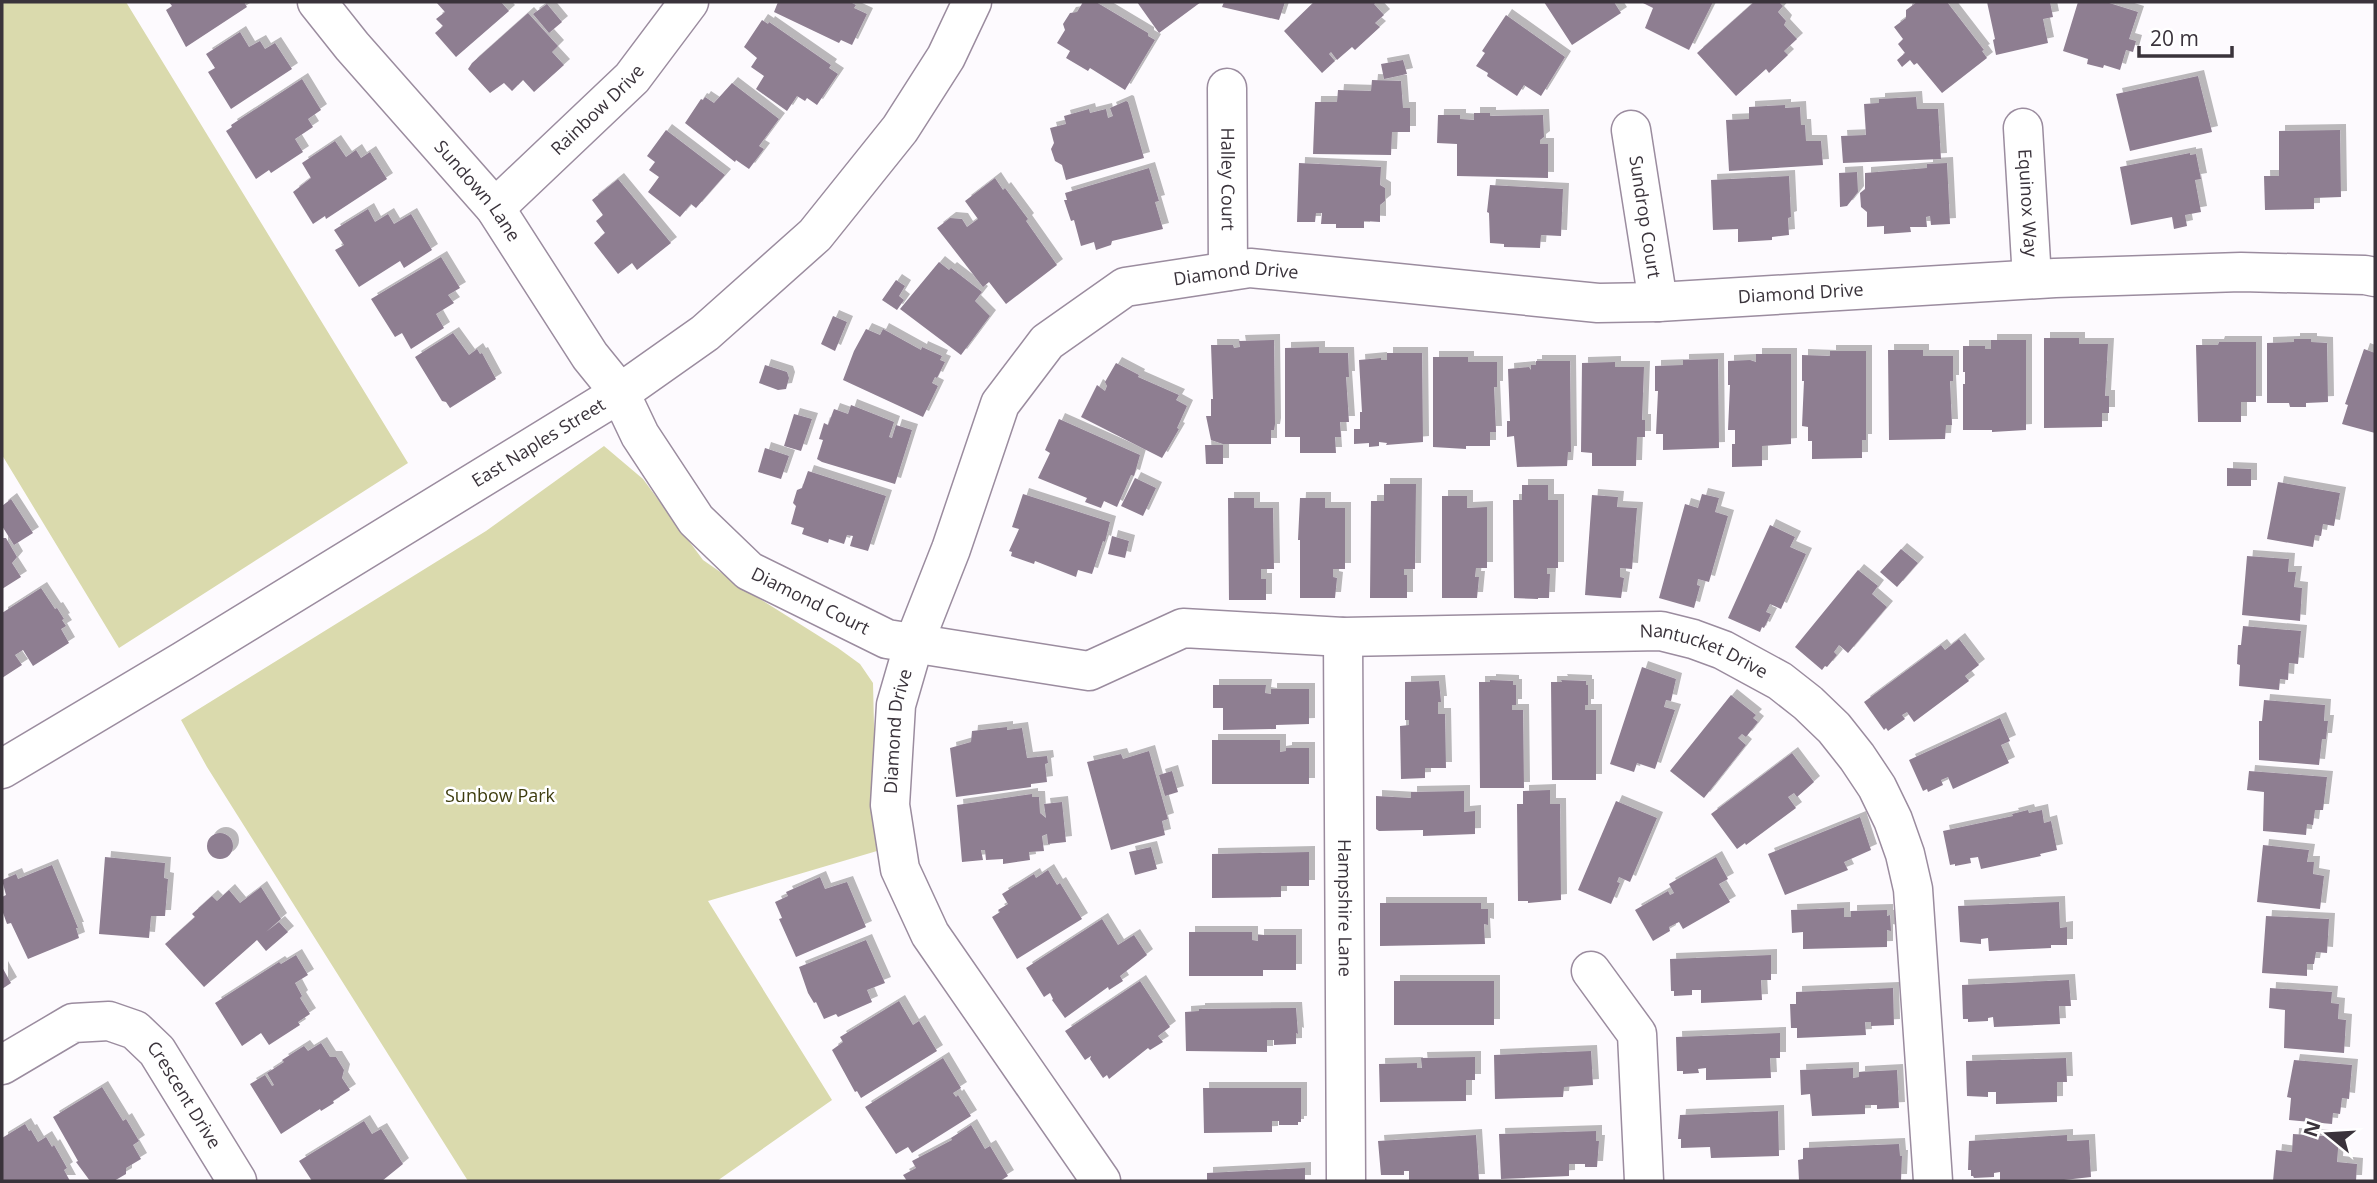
<svg xmlns="http://www.w3.org/2000/svg" width="2377" height="1183" viewBox="0 0 2377 1183" font-family="'Open Sans',sans-serif">
  <style>
    .green { fill: #dadaad }
    .building { fill: #8e7e91; filter: url(#shadow) }
    .lines { fill: none; stroke-linecap: round; stroke-linejoin: round }
    .minor-casing { stroke: #9b8c9f; stroke-width: 41 }
    .minor { stroke: #fff; stroke-width: 38 }
    .labels { text-anchor: middle; stroke-width: 5; stroke-linejoin: round; paint-order: stroke }
    .street-label { font-size: 18px; fill: #3a333b; stroke: #fff }
    .park-label { font-size: 18px; fill: #3e3d0f; stroke: #fff }
  </style>
  <defs>
    <filter id="shadow"><feDropShadow dx="6" dy="-6" stdDeviation="0" flood-color="#0004"/></filter>
  </defs>
  <rect width="100%" height="100%" fill="#fdfafe"/>
  <path class="green" d="M2,2h124l282,461 -289,185 -117,-193z
    M604,446l39,33 60,81 49,34 86,54 22,16 13,19 4,168 -169,50 124,199 -115,81h-249l-261,-414 -26,-47 305,-189z"/>
  <path class="building" d="M169,2h75l3,5 -61,40 -20,-37 6,-4z
    M436,2h65l8,9 -53,46 -21,-24 8,-7 -7,-7 9,-7z
    M778,2h72l6,3 -2,3 13,6 -15,31 -11,-5 -2,3 -65,-31z
    M1083,2h13l52,31v3l7,4 -30,50 -35,-22 -2,3 -22,-13 4,-7 -13,-8 8,-13 -2,-6 7,-11 7,-1z
    M1137,2h64l-42,31z
    M1224,2h61l-6,18 -57,-13z
    M1314,2h63l-3,2 10,11 -9,8 5,4 -25,23 -3,-3 -15,13 -6,-8 -2,2 6,7 -13,12 -38,-42z
    M1544,2h70l7,11 -49,32z
    M1641,2h72l-24,48 -44,-22 8,-20z
    M1754,2h25l4,4 -5,6 8,9 -2,4 13,14 -13,12 4,4 -19,18 -3,-4 -30,27 -39,-43z
    M1917,2h30l37,48 -2,1 5,7 -45,35 -25,-30 -3,2 -4,-5 -8,7 -5,-7 8,-7 -7,-9 5,-5 -9,-12 12,-9v-8z
    M1987,2h63l3,15 -10,2 5,24 -52,12 -3,-15 2,-1z
    M2078,2h28l32,10 -9,27 7,2 -3,11 -7,-2 -6,20 -16,-5 -1,3 -16,-4 1,-5 -25,-8z
    M547,4l15,18 -13,11 -16,-19z
    M528,13l30,33 -6,6 12,13 -30,27 -11,-12 -11,11 -8,-8 -14,10 -22,-24 4,-6z
    M1506,15l59,42 -24,39 -17,-11 -7,11 -30,-20 1,-3 -12,-7 9,-13 -3,-2z
    M762,20l6,4 1,-2 62,43 -2,3 9,6 -21,31 -10,-7 -2,3 -8,-5 -10,15 -31,-22 8,-13 -13,-9 6,-9 -13,-11z
    M240,32l9,15 11,-6 5,8 10,-6 17,26 -61,40 -23,-37 7,-4 -9,-14z
    M1403,60l4,14 -23,5 -3,-15z
    M2198,76l14,56 -82,19 -14,-57z
    M302,79l19,31 -13,9 5,8 -18,12 8,13 -32,21 -2,-3 -13,9 -30,-48 6,-4 -1,-2z
    M1372,80l29,1 2,27h7v24h-18l-1,23 -78,-1 2,-52h22l1,-12 33,1z
    M732,83l47,36 -20,27 5,3 -15,20 -13,-9 -1,2 -50,-39 16,-24 2,1 2,-3 9,6z
    M1916,97l1,12h21l3,50 -98,4 -2,-27 25,-1 -2,-31 15,-1v-4z
    M1126,101l2,1 16,56 -78,22 -4,-15 -7,-4 -4,-12 3,-6 -4,-15 16,-4 -2,-8 25,-7 1,4 16,-4 2,9 5,-2 -3,-8z
    M1785,105v3l15,-1 1,18h4l1,16h15l2,24 -94,6 -3,-51 23,-1v-12z
    M1474,113h16v3l53,-1 1,22 -4,3v4h8v34l-91,-2v-32l-20,-1 1,-28h22v4l14,1z
    M666,130l59,45 -29,33 -5,-4 -11,13 -32,-25 11,-15 -10,-7 6,-8 -8,-6z
    M2340,130l1,67 -27,1v11l-49,1 -1,-34h15v-45z
    M335,141l11,16 10,-7 5,8 9,-6 17,27 -61,40 -1,-3 -12,8 -20,-32 18,-14 -9,-15z
    M2190,153v2l6,-1 5,25 -6,1 6,32 -16,3 2,11 -13,3 -2,-12 -41,8 -11,-58z
    M1299,163l82,4 -1,18 5,3v13l-5,4v17l-16,-1v7h-28v-4h-15l1,-11h-6l-1,9h-18z
    M1947,163l3,61 -19,1 -1,-9 -4,1 1,10h-17l1,5 -27,2v-8l-17,1v-15l-6,-5 -1,-14 5,-4v-16l62,-5v-4z
    M1149,168l10,33 -4,1 8,27 -51,12 -1,4 -15,5 -2,-8 -13,4 -7,-26 -3,1 -7,-21h3l-2,-7z
    M1857,172l1,20 -11,14 -7,1 -1,-34z
    M1789,176l2,41 -3,1 1,17 -17,2v3l-34,2v-13l-25,1 -2,-50z
    M995,178l8,12 2,-2 23,31 -2,2 31,44 -51,39 -17,-22 -6,5 -46,-59 13,-10 12,1 5,8 11,-8 -13,-18z
    M618,179l53,64 -34,27 -5,-7 -14,11 -24,-31 11,-10 -9,-12 7,-6 -11,-15z
    M1490,185l73,4 -2,47 -20,-1 -1,13 -36,-1v-3l-14,-1 -1,-30 -2,-1z
    M368,209l7,13 13,-8 6,10 17,-10 21,36 -28,18 -4,-7 -41,26 -24,-37 9,-5 -10,-15z
    M441,257l19,31 -12,7 6,8 -18,11 8,14 -33,21 -9,-16 -7,4 -24,-38z
    M939,262l10,8 2,-2 31,24 -7,9 15,15 -29,39 -61,-46z
    M896,280l9,6 -6,10 5,4 -7,10 -15,-10z
    M833,316l14,6 -12,29 -14,-7z
    M866,329l14,6 3,-6 38,21 1,-3 20,9 -2,4 5,2 -8,16 -2,-1 -3,6 6,3 -15,31 -80,-37 11,-29z
    M453,333l16,22 8,-6 3,5 2,-1 14,26 -46,29 -4,-6 -4,-1 -27,-44z
    M2044,338h35v6h29l-3,52h4v17h-7v14l-58,1z
    M2294,339h17v3l16,1 1,59 -22,1v4h-16l-1,-4h-22v-60l27,-1z
    M1274,340l1,84 -1,6h-3v14h-48l-12,-4 -5,-24h5v-17h2l-2,-54h22l1,3 6,-1 -1,-6z
    M1991,340h35v90l-34,2v-2h-29v-46h2v-12h-2v-26h22v3h6z
    M2219,342h37v60h-15v20h-43l-2,-77h22z
    M1319,347v6h29l1,24h-3l3,45h-9l1,15h-6l1,16h-36v-16h-15v-89z
    M2364,349l11,4v80l-33,-9 6,-19 -3,-1z
    M1888,350h35v6h30v25h-3l2,44h-6l-1,14 -56,1z
    M1830,351h36v89h-4v18l-50,1v-18h-4v-14l-6,-1 2,-45h-2v-26l28,1z
    M1387,353h35l1,89 -37,3 1,-2 -8,-1v4l-10,1v-4l-15,1v-15h6v-17h2l-3,-52 22,-2v2h6z
    M1756,354h35v90l-29,2v20l-30,1v-23h3v-14h-7l2,-45h-2v-24l22,-1 6,2z
    M1433,357h35v5h29v25h-3l2,45h-6v14h-24v3l-33,-2z
    M1718,359l1,89 -56,2v-16h-7l2,-43h-3v-25l28,-1v-5z
    M1536,361h34l1,91h-3l-1,14 -50,1 -3,-31 -7,1v-16h3l-2,-52 21,-2 2,3v-5h5z
    M1615,362v5h29l-2,53h3v17h-8l-1,29h-44v-13l-11,-1 1,-89z
    M1116,363l23,12 -1,2 41,18 -3,5 11,6 -10,22 2,1 -17,29 -81,-41 16,-32 8,6 2,-5 -2,-4z
    M765,365l22,7 2,6 -3,11 -8,1 -19,-7z
    M851,405l43,17 -5,15 3,1 4,-13 16,5 -17,54 -73,-22 -5,-3 6,-19 -4,-1 5,-16 4,2 6,-16 14,5z
    M794,414l18,5 -11,32 -17,-5z
    M1059,419l81,36 -6,21 -3,-1 -14,32 -13,-6 -3,7 -16,-6 2,-4 -49,-20 12,-25 -5,-3z
    M1205,445h18v19h-17z
    M765,448l24,8 -8,23 -23,-7z
    M2227,468l24,1v17h-24z
    M808,471l78,25 -18,55 -18,-5 3,-10 -6,-1 -3,9 -15,-5 -1,4 -26,-9 2,-6 -13,-4 5,-18 -3,-3 4,-13 5,-2z
    M1135,478l21,10 -13,28 -22,-10z
    M2278,482l62,11 -6,33 -11,-2 -2,12 -6,-1 -2,12 -46,-8z
    M1384,484h32l-1,85h-11v6h3v23h-37l1,-97h13z
    M1522,485h26v15h10v68h-11v6h3l-1,24h-11v1l-24,-1 -1,-98h9z
    M1023,494l87,28 -5,20 -2,-1 -11,33 -14,-4 -2,7 -41,-16 -1,3 -23,-8 1,-4 -3,-1 10,-22 -7,-2z
    M1702,494l17,4 -4,14 13,4 -19,66 -11,-3 -1,6 3,1 -6,22 -35,-10 26,-94 13,4z
    M1592,495l26,2 -1,10 20,1 -5,61 -12,-1v9l4,1 -3,20 -36,-3z
    M1442,496h25v12l20,-1v61h-11l-1,9h4l-2,21h-35z
    M1228,498h26v10h19l1,61h-13v10h5v21h-37z
    M1300,498h25v10h20v61h-12v8l4,1 -2,20h-35v-58h-2z
    M11,499l22,34 -19,12 -12,-19v-20z
    M1770,525l25,12 -5,10 16,7 -25,55 -11,-5 -4,8 5,2 -7,14 -2,-1 -2,5 -32,-14z
    M1112,536l17,5 -4,17 -17,-4z
    M2,538h4l11,19 -5,6 9,14 -19,12z
    M1901,549l17,14 -21,24 -17,-15z
    M2247,556l42,3 -1,13h8l-2,15 8,1 -2,33 -58,-6z
    M1858,570l20,16 -6,8 15,13 -39,46 -9,-8 -5,7 3,3 -10,12 -2,-1 -3,4 -27,-23z
    M41,588l14,21 2,-1 7,11 -2,1 4,6 -5,3 8,14 -36,23 -10,-16 -8,5 7,10 -20,13v-65z
    M2243,626l58,5 -3,33 -9,-1 -1,17 -8,-1 -1,11 -40,-4 1,-21 -3,-1 1,-19h3z
    M1959,639l20,26 -14,11 4,5 -55,41 -7,-10 -5,3 3,4 -17,12 -2,-3 -2,2 -20,-28 77,-57 4,5z
    M1642,667l34,12 -5,22 -5,-1 -2,7 11,3 -20,59 -18,-6 -3,9 -24,-8z
    M1490,680l23,1v4h3v20h-4v5h11l1,78h-44l-1,-106h11z
    M1561,680l25,1v4h2v20h-3v5h11v70h-44l-1,-98h11z
    M1439,681l2,21h-3v12h7l1,54h-21v10l-24,1 -1,-53 9,-1v-5h-4v-38z
    M1213,685h53l-1,8 6,1v-5h38v35l-33,1v4l-53,1v-22h-10z
    M1731,695l25,20 -3,3 5,4 -12,15 -4,-3 -4,4 8,7 -42,53 -34,-27z
    M2264,700l61,5 -1,16h4l-2,18h-4l-3,26 -60,-5v-39h3z
    M2000,718l10,23 -9,4 8,18 -56,26 -5,-12 -7,3 2,5 -15,7 -1,-3 -4,2 -14,-31z
    M1007,727v3l15,-2 5,30 20,-2 1,7 -3,1 2,18 -16,2v3l-75,10 -6,-49 21,-6 1,-11z
    M1212,740h68v12l6,-1v-3h23v36h-97z
    M1149,751l19,68 -6,2 3,14 -54,15 -24,-88 34,-8 2,5z
    M1792,753l22,29 -17,15 -3,-4 -6,4 8,11 -50,37 -1,-2 -8,6 -26,-35z
    M1172,771l6,21 -13,4 -6,-21z
    M2249,771l78,6 -4,33h-8l-2,15 -6,-1 -1,11 -43,-4 1,-39 -17,-2z
    M1550,790v14h10l1,96 -33,3v-2h-10l-1,-97h6v-13z
    M1464,791v21l11,-1v23l-52,2v-6l-44,1 -3,-2v-33l35,2v-6z
    M1032,794v3h7l1,16 6,5 -2,-14 18,-2 4,40 -18,2 -1,-10 -5,2 2,15 -15,1 1,8 -27,4v-5l-17,1 -1,-10h-4l2,10 -21,2 -5,-57z
    M1616,801l41,17 -27,64 -11,-5 -2,5 3,1 -9,21 -33,-14z
    M2028,810l1,3 13,-3 2,13 7,-2 6,29 -17,4 1,2 -60,13 -3,-12 -8,1 1,5 -16,3v-2l-5,1 -7,-34 70,-15 -1,-2z
    M1860,817l11,33 -27,12 4,8 -63,25 -17,-41z
    M207 846a13 13 0 1 1 26 0a13 13 0 1 1-26 0Z
    M2263,845l46,5 -2,12h7l-1,12 11,2 -4,33 -63,-7z
    M1151,847l6,22 -22,6 -6,-23z
    M1309,852v34h-28v11l-69,1v-44z
    M105,857l60,6 -1,15 4,1 -3,37h-14l-2,22 -50,-4z
    M1716,857l12,22 -9,5 11,18 -47,27 -4,-7 -10,5 1,4 -17,10 -18,-31 33,-19 2,4 4,-2 -5,-9z
    M52,865l26,63h-2l3,10 -51,21 -17,-36 -4,1 -5,-14v-13l4,-2 -4,-15 14,-6 2,5z
    M1048,870l9,15 3,-2 22,36 -65,40 -25,-42 8,-5 -2,-2 10,-6 -6,-10 32,-20 2,4z
    M820,877l5,12 22,-7 19,45 -70,30 -17,-38 3,-1 -7,-16 13,-6 -2,-4z
    M261,887l20,32 -15,13 13,-10 9,10 -22,19 -9,-11 -53,47 -39,-43 30,-27 -3,-3 20,-18 5,5 12,-11 11,13z
    M2059,902l1,26 7,-1v18h-16v3l-62,3 -1,-13 -7,1v5l-21,-2 -2,-36z
    M1380,903h101v6h7v16l-4,-1 1,20 -105,2z
    M1844,908v9h7v-6l36,-1v6l3,-1 1,16 -4,-1v17l-84,2v-17l-11,1 -1,-23z
    M2266,916l63,3 -2,34 -11,-1 -2,12h-7v12l-45,-3z
    M1102,919l16,26 16,-10 13,20 -27,21 3,5 -14,9 -1,-3 -43,31 -13,-18 1,-1 -3,-6 -6,4 -18,-29z
    M1189,932h63v8l6,1v-6h38v35h-33v6h-74z
    M866,940l19,43 -18,7 5,12 -34,15 -2,-3 -12,5 -8,-17 -2,1 -6,-10 -9,-26z
    M296,955l12,20 -13,8 7,13 -2,2 10,16 -12,8 2,3 -31,20 -8,-12 -19,13 -27,-43 64,-41 2,2z
    M1771,955v25h-10l1,20 -61,3v-13h-9v5l-18,1v-5h-3l-1,-32z
    M2,967l9,16 -9,6z
    M2069,980l2,26h-12l1,18 -66,3 -1,-10 -5,1v3l-20,1v-3h-5l-1,-34z
    M1140,981l30,46 -12,9 5,6 -13,8 -2,-2 -39,31 -2,-4 -4,3 -13,-19 1,-3 -6,4 -20,-29z
    M1394,981h100v44h-100z
    M1893,988l1,37 -23,1v-4h-6l1,13 -69,3v-10h-6l-1,-24h6v-12z
    M2270,988l62,4 -1,11 8,1 -1,15 8,1 -2,33 -60,-5 1,-38 -16,-2z
    M899,1001l14,24 6,-4 18,30 -76,47 -4,-7 -2,1 -23,-42 11,-8 -3,-5z
    M1296,1008l2,26 -2,-1v11l-22,1v-5h-7v12l-81,-1 -1,-39 14,-1v-2z
    M1780,1033v25h-10l1,20 -65,2v-12l-8,1 1,4 -16,1v-3h-6l-1,-34z
    M321,1043l9,14h6l8,13 -2,8 8,12 -17,11 1,2 -13,8 -1,-2 -39,25 -31,-50 15,-9 7,11 2,-1 -7,-12 17,-11 -2,-2 22,-14 4,5z
    M1591,1051l2,34 -29,2 -1,10 -68,2 -1,-44z
    M1475,1057v23h-9v21l-86,1 -1,-38 38,-1v5h5l-1,-10z
    M943,1058l18,30 -8,5 3,4 2,-2 13,21 -59,37 -4,-6 -12,7 -31,-47z
    M2066,1058l1,24h-10v20l-61,2v-12h-8v5l-21,-1 -1,-35z
    M2294,1060l58,5 -3,34 -7,-1 -2,16 -7,-1 -1,11 -43,-4 2,-22 -4,-1z
    M1853,1068v10l6,-1v-5l38,-2 2,38 -22,1v-4h-12v9l-53,2 -2,-22 -9,1 -1,-25z
    M102,1087l21,34 3,-2 13,22 -6,4 8,14 -15,9v6l-12,7h-24l-14,-19 2,-1 -25,-44z
    M1203,1088h98v34h-3v3h-19v-4h-7v11l-68,1z
    M1778,1111l1,45 -68,2 -1,-11 -29,1v-9h-3l2,-24z
    M364,1121l8,13 9,-5 22,35 -21,17h-70l-13,-20z
    M25,1124l4,7 2,-1 7,12 8,-5 6,10 2,-2 13,23 -3,2 6,11h-68v-43z
    M971,1125l14,24 5,-3 18,30 -8,5h-93l-4,-6 13,-7 -4,-7 40,-21 -1,-2z
    M1596,1131v10h3l-2,26h-12v-3h-16v12l-68,3 -2,-45z
    M2293,1134l46,3 -2,25 20,2 -1,17h-83l3,-31 16,2z
    M1476,1135l3,45 -70,1v-10h-5v4h-23l-3,-34z
    M2067,1135v6l22,-1 2,37 -36,4h-55v-9l-6,1v4l-20,1 -1,-2h-2v-6h-3l1,-29z
    M1899,1144l1,12h2l-1,24 -102,1 -1,-21 5,-1v-11z
    M1305,1168v13h-98v-8z"/>
  <g class="lines">
    <g class="minor-casing">
      <g id="minor">
        <path id="s1" d="M317,2l35,44 143,162 95,148 30,37 20,42 56,85 53,51 138,68 202,32 94,-43 160,9 318,-6 32,8 30,11 57,31 28,22 26,25 23,29 20,30 16,33 12,34 8,35 20,292"/>
        <path id="s2" d="M1227,88l1,183"/>
        <path id="s3" d="M2023,128l9,151"/>
        <path id="s4" d="M1631,130l27,172"/>
        <path id="s5" d="M495,208l137,-130 57,-76"/>
        <path id="s6" d="M1343,637l3,544"/>
        <path id="s7" d="M2,769l181,-108 437,-268 85,-60 110,-98 85,-106 46,-72 26,-55"/>
        <path d="M1591,971l46,63 7,147"/>
        <path id="s8" d="M2,1065l71,-42 36,-2 26,9 22,21 80,130"/>
        <path id="s9" d="M1101,1181l-171,-247 -30,-65 -10,-64 6,-100 18,-62 37,-94 49,-145 47,-62 78,-55 125,-19 348,35 60,-1 397,-24 186,-6 124,3 10,2"/>
      </g>
    </g>
    <use href="#minor" class="minor"/>
  </g>
  <g class="labels">
    <g class="street-label">
      <text dy="6" stroke="none"><textPath href="#s5" startOffset="142">Rainbow Drive</textPath></text>
      <text dy="6" stroke="none"><textPath href="#s2" startOffset="91">Halley Court</textPath></text>
      <text dy="6" stroke="none"><textPath href="#s1" startOffset="248">Sundown Lane</textPath></text>
      <text dy="6" stroke="none"><textPath href="#s3" startOffset="75">Equinox Way</textPath></text>
      <text dy="6" stroke="none"><textPath href="#s4" startOffset="88">Sundrop Court</textPath></text>
      <text dy="6" stroke="none"><textPath href="#s9" startOffset="1141">Diamond Drive</textPath></text>
      <text dy="6" stroke="none"><textPath href="#s9" startOffset="1708">Diamond Drive</textPath></text>
      <text dy="6" stroke="none"><textPath href="#s7" startOffset="628">East Naples Street</textPath></text>
      <text dy="6" stroke="none"><textPath href="#s1" startOffset="786">Diamond Court</textPath></text>
      <text dy="6" stroke="none"><textPath href="#s1" startOffset="1704">Nantucket Drive</textPath></text>
      <text dy="6" stroke="none"><textPath href="#s9" startOffset="511">Diamond Drive</textPath></text>
      <text dy="6" stroke="none"><textPath href="#s6" startOffset="271">Hampshire Lane</textPath></text>
      <text dy="6" stroke="none"><textPath href="#s8" startOffset="228">Crescent Drive</textPath></text>
    </g>
    <g class="park-label">
      <text x="500" y="802">Sunbow Park</text>
    </g>
  </g>
  <rect width="2377" height="1183" fill="none" stroke="#3a333b" stroke-width="7"/>
  <g transform="translate(2328 1134) rotate(288)" stroke="#ffffff" stroke-width="5" paint-order="stroke">
  <path d="M0-5L12 26L0 18L-12 26Z" fill="#3a333b"/>
  <text y="-10" font-size="19" font-weight="bold" text-anchor="middle" fill="#3a333b">N</text>
  </g>
  <path d="M2139 46v10h93v-10" fill="none" stroke="#3a333b" stroke-width="3.5"/>
  <text x="2150" y="46" font-size="21" fill="#3a333b" stroke="#ffffff" stroke-width="5" paint-order="stroke">20 m</text>
</svg>
